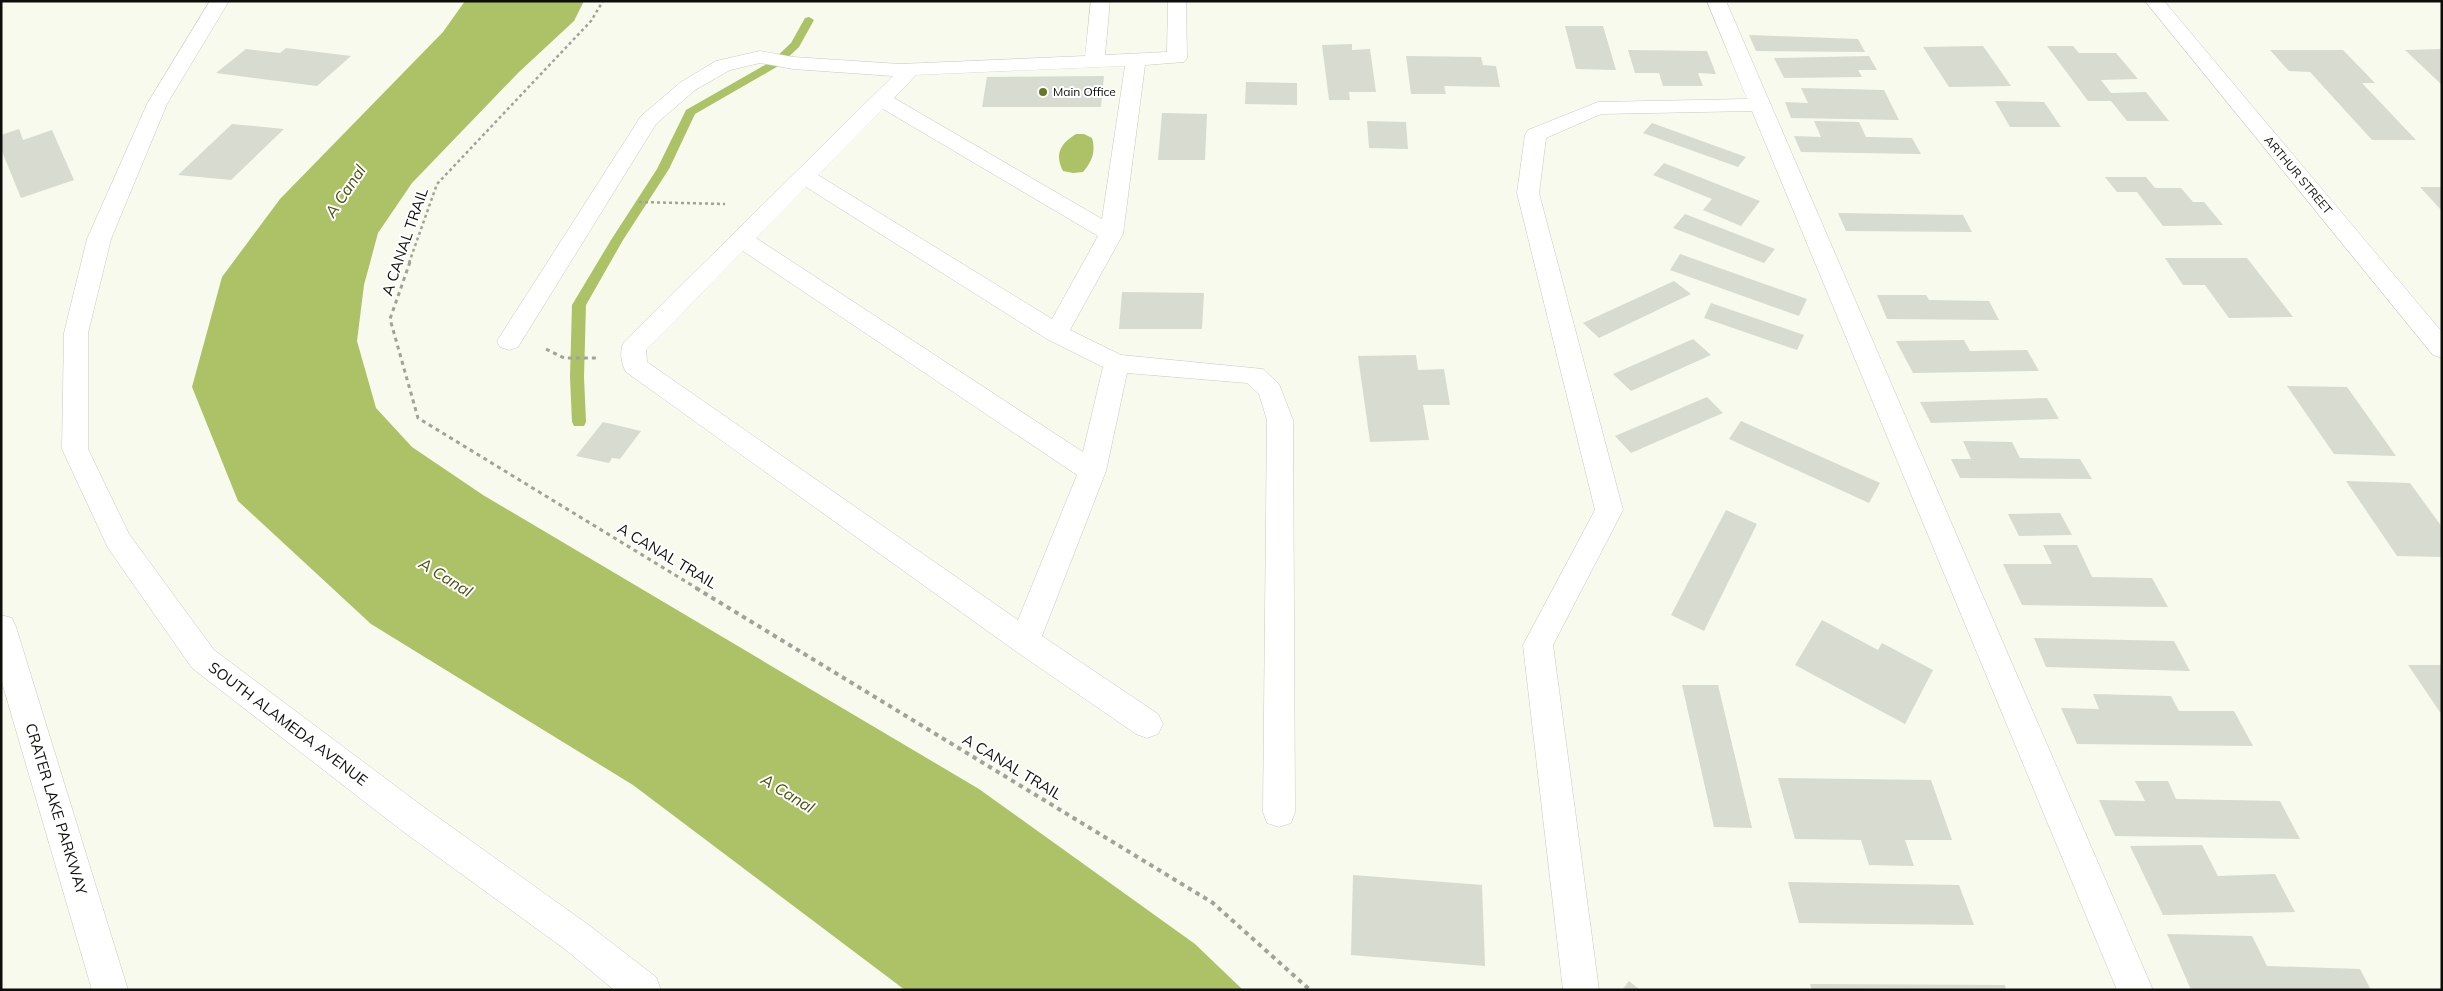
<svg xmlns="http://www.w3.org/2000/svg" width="2443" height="991" viewBox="0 0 2443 991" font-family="Mulish,sans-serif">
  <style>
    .water { fill: #adc166 }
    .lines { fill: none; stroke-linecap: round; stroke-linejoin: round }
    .stream { fill: #adc166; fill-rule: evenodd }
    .building { fill: #d8dbcf }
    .minor-casing { stroke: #c7cbbe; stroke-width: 1 }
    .major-casing { stroke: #c7cbbe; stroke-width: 1 }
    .path-far2 { stroke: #a1a39a; stroke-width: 2.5; stroke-dasharray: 3 3; stroke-linecap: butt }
    .path-far1 { stroke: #a1a39a; stroke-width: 3; stroke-dasharray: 4 4; stroke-linecap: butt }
    .path { stroke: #a1a39a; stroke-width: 4; stroke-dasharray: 4.5 4.5; stroke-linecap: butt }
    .minor { fill: #fff; fill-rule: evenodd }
    .major { fill: #fff; fill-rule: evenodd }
    .poi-dot { fill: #687725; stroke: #fff; stroke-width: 2 }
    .labels { text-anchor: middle; stroke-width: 4; stroke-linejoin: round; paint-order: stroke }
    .far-poi-label { font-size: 12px; fill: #0d0e0a; stroke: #fff; text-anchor: start }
    .far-street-label { font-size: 12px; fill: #0d0e0a; stroke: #fff }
    .street-label { font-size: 15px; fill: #0d0e0a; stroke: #fff }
    .water-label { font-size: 16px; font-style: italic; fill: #475310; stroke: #fff }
  </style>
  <rect width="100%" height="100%" fill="#f7faed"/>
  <path class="water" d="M465,1h119l-10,20 -55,51 -107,111 -34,50 -14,52 -7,56 19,67 36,39 71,48 496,294 216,155 48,46h-338l-272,-205 -262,-161 -133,-123 -46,-114 30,-110 58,-78 163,-167z
    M1076,134h8l8,4c4,14 0,23 -9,34l-10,1 -10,-2c-9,-17 -2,-28 13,-37z"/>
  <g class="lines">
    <path class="stream" d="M809,17l5,3 -15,27 -19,18 -85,49 -26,55 -46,71 -37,65 -2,72 2,45 -2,4h-10l-2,-4 -2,-45 2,-72 39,-65 46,-71 29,-59 86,-49 19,-18 14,-25z"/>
  </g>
  <path class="building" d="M1565,26h38l13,44 -40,-1z
    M1749,35l109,4 7,13 -109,-1z
    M1352,44v6l18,-1 6,43h-27l1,8h-21l-7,-55z
    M1983,46l28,40 -62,1 -26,-40z
    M2047,46h26l6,7h37l22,26 -37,1 10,13 35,-1 23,29h-42l-16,-20h-23z
    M286,48l65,8 -34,30 -101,-13 30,-24 34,4z
    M2442,49v36l-37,-35z
    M1628,50l79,1 9,23 -18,-1 5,13h-40l-4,-13h-24z
    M2270,50h73l32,33h-13l54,57h-44l-62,-68 -21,-1z
    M1406,56l75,1 2,8 13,1 4,21 -56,-1 2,8h-35z
    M1869,56l8,14h-19l4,7 -78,1 -10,-20z
    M1104,76l-3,31h-119l5,-30z
    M1246,82l51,1v22l-52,-1z
    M1801,88l83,2 15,30 -108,-2 -6,-16 23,1z
    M1995,101l49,1 17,25h-51z
    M1162,113l45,1 -2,46h-47z
    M1367,121l39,1 2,27 -39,-1z
    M1814,121l45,1 7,15 46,1 9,16 -120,-2 -7,-16 27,1z
    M1652,123l94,34 -8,10 -95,-34z
    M232,124l52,5 -53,51 -53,-5z
    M19,129l4,11 29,-10 22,50 -53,18 -20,-49v-14z
    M1664,163l96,38 -19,25 -38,-16 9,-11 -59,-24z
    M2105,177h41l9,11h26l12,14h11l19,23 -60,1 -26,-34h-20z
    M2420,187h22v24z
    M1838,213l125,2 9,17 -126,-1z
    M1685,214l90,35 -11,14 -91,-35z
    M1680,254l127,45 -8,17 -129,-46z
    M2165,258h82l46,59 -64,1 -24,-33h-22z
    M1674,281l17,13 -92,44 -16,-15z
    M1122,292l82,1 -2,36h-83z
    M1877,295h49l3,5 60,1 10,19 -112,-1z
    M1711,303l93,32 -7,15 -93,-32z
    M1693,339l18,16 -80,36 -18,-17z
    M1964,340l6,11 57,-1 12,21 -126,2 -17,-32z
    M1416,355l2,15 26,-1 6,36h-27l6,35 -59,2 -12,-86z
    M2287,386l60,1 49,69 -62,-2z
    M1707,397l16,16 -92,40 -16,-17z
    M2047,398l12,21 -128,4 -11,-21z
    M1741,421l139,62 -11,20 -140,-64z
    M603,422l38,9 -21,28 -8,-1 -3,5 -33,-7z
    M1963,441l49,1 8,16 60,1 12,20 -132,-1 -9,-19h20z
    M2346,481l64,2 32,44v30l-45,-1z
    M1726,510l31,14 -53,107 -33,-16z
    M2060,513l12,22 -53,1 -11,-22z
    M2043,545h34l15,32 60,1 16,29 -146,-2 -19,-41h49z
    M1822,620l56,30 4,-7 51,27 -28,54 -110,-59z
    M2034,638l140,3 16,30 -144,-4z
    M2408,665h34v50z
    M1682,685h36l34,143 -38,-1z
    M2093,694l78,2 8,15h55l19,35 -176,-2 -16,-36 38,1z
    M1778,778l153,2 21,60h-47l9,26 -45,-1 -8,-25 -66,-1z
    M2135,781h33l8,18 104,2 20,38 -185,-3 -16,-36 46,1z
    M2202,845l16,31 57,-2 20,38 -132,3 -33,-69z
    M1353,875l129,10 3,81 -134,-11z
    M1788,882l171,3 15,40 -175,-2z
    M2167,934l85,2 15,30 93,3 11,21h-180z
    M1629,981l11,9h-18z
    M1810,984l195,1 1,5h-194z"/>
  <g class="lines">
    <g class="minor-casing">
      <path id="minor" d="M210,1h19l-62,103 -56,135 -23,94v116l41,85 85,116 211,158 165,118 66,51 5,13h-47l-48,-40 -165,-120 -209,-162 -84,-120 -46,-99 2,-116 23,-94 60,-135z
        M1091,1h19l-5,54 62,-3 1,-51h18l1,57 -3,4 -39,3 -22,169 -53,96 51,25 142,14 16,15 14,36 2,392 -4,11 -12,4 -12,-4 -4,-11 4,-392 -8,-26 -12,-11 -120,-10 -21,98 -64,165 116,78 5,10 -5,10 -11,4 -11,-4 -122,-84 -388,-278c-5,-9 -7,-21 -2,-30l269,-266 -100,-7 -33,-6 -30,7 -35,20 -39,34 -138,223 -9,3 -9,-3 -3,-6 144,-225 40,-34 35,-21 44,-10 33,6 107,7 185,-8zM1125,66l-23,153 -208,-121 22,-23zM883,109l215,127 -46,83 -234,-144zM806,187l241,152 56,28 -20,85 -327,-214zM743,251l334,224 -59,145 -371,-258 -1,-12z
        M1707,1h19l427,989h-36l-365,-879 -151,3 -55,24 -7,55 84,317 -70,135 46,345h-36l-40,-345 72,-135 -78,-317 8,-58 3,-5 70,-28 149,-3z
        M2145,1h19l278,331v26l-9,-3z"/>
    </g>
    <g class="major-casing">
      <path id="major" d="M1,615l11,3 4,9 112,363h-36l-91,-311z"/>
    </g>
    <path class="path-far2" d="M639,202l86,2
      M409,263l28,-79 154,-163 12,-20"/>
    <path class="path-far1" d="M410,262l-20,57 28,99 280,171
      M546,349l18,9h32"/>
    <path class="path" d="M696,588l517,315 97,87"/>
    <use href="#minor" class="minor"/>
    <use href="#major" class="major"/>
  </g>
  <circle class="poi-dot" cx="1043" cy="92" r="5"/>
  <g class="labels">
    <g class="far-poi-label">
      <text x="1053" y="96">Main Office</text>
    </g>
    <g class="far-street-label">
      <text transform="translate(2298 175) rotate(50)" y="4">ARTHUR STREET</text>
    </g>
    <g class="street-label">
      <text transform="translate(405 242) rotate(-71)" y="5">A CANAL TRAIL</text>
      <text transform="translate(667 556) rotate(31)" y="5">A CANAL TRAIL</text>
      <text transform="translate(288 724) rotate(37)" y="5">SOUTH ALAMEDA AVENUE</text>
      <text transform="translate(1012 767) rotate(31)" y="5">A CANAL TRAIL</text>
      <text transform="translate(56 809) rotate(73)" y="5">CRATER LAKE PARKWAY</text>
    </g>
    <g class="water-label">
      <text transform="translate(345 191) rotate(-56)" y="6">A Canal</text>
      <text transform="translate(446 577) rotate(32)" y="6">A Canal</text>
      <text transform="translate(788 793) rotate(32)" y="6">A Canal</text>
    </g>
  </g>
  <rect width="2443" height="991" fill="none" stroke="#0d0e0a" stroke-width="5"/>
</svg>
